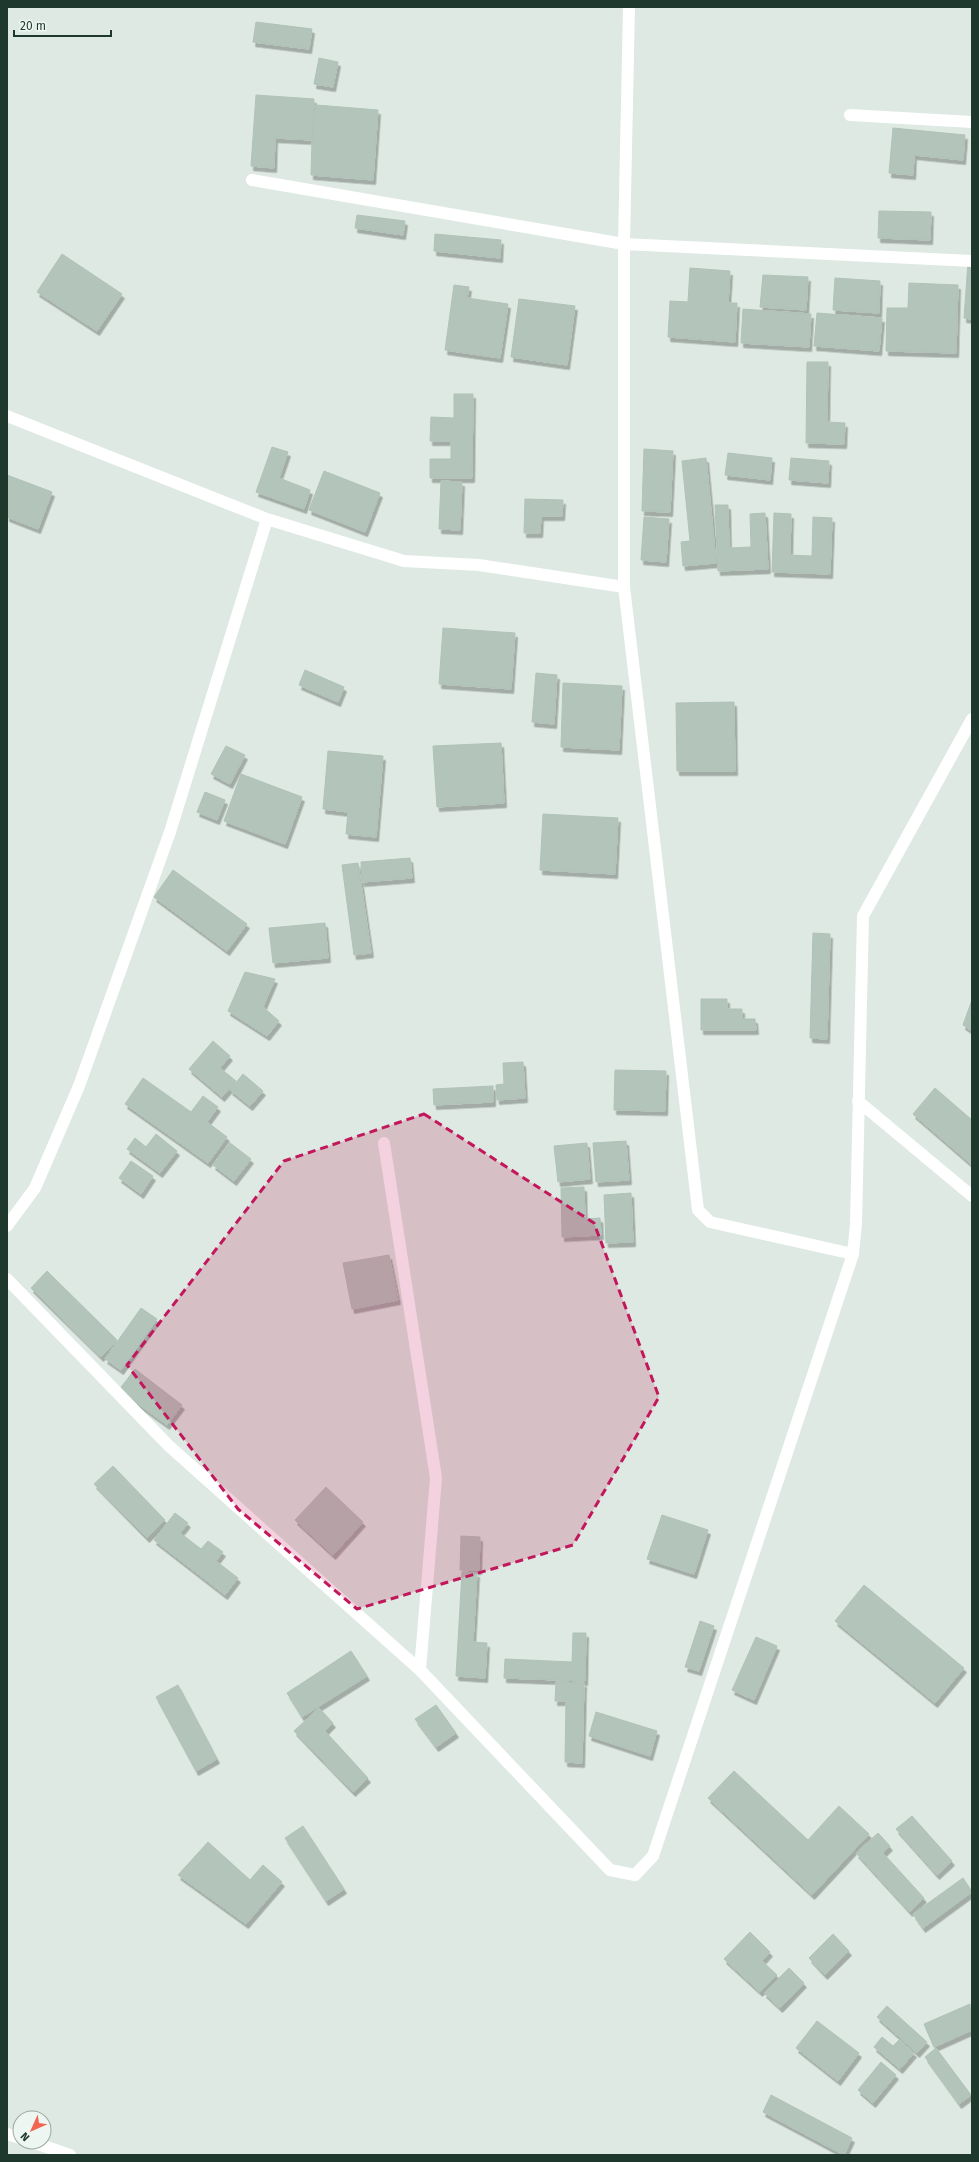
<svg xmlns="http://www.w3.org/2000/svg" width="979" height="2162" viewBox="0 0 979 2162" font-family="'Fira Sans',sans-serif">
  <style>
    .building { fill: #b3c4bb; stroke: #b0c2b8; filter: url(#shadow) }
    .lines { fill: none; stroke-linecap: round; stroke-linejoin: round }
    .minor { stroke: #fff; stroke-width: 12 }
    .marked { fill: #c2185b; fill-opacity: 0.2; stroke: #c2185b; stroke-width: 3; stroke-dasharray: 8 5; stroke-linejoin: round }
  </style>
  <defs>
    <filter id="shadow"><feDropShadow dx="2.5" dy="4.5" stdDeviation="0" flood-color="#0004"/></filter>
  </defs>
  <rect width="100%" height="100%" fill="#dde9e2"/>
  <path class="building" d="M256,22l56,7 -3,20 -56,-7z
    M319,58l19,4 -5,25 -19,-3z
    M256,95l58,4 -2,41 -37,-2 -1,30 -23,-2z
    M316,105l62,5 -5,70 -62,-5 1,-35z
    M893,128l72,7 -2,25 -49,-5 -1,20 -24,-2z
    M879,211l52,1 -1,28 -52,-2z
    M357,215l48,6 -2,14 -48,-7z
    M435,234l66,6 -1,18 -66,-7z
    M62,254l60,40 -25,37 -60,-39z
    M968,262l4,1v56l-8,-1z
    M690,268l40,3 -2,32h9l-2,39 -67,-5 2,-36 18,1z
    M763,275l45,2 -2,33 -46,-3z
    M835,278l45,3 -1,32 -46,-3z
    M909,283l49,2 -2,68 -70,-2 1,-43h21z
    M454,285l15,2 -2,11 41,6 -8,54 -55,-8z
    M519,299l56,7 -8,59 -56,-8z
    M743,309l68,5 -2,33 -68,-4z
    M817,313l65,5 -3,33 -65,-5z
    M807,362h21l-1,60 18,1 -1,21 -38,-1z
    M454,394h19l-1,84h-42v-19h21v-18h-21l1,-24 23,1z
    M272,447l16,5 -9,26 31,12 -6,19 -48,-17z
    M644,449l29,2 -3,61 -28,-1z
    M728,453l44,5 -2,22 -45,-5z
    M706,458l10,105 -33,3 -2,-24 9,-1 -8,-80z
    M791,458l38,3 -1,22 -39,-3z
    M324,471l56,22 -15,39 -56,-22z
    M7,475l45,17 -14,37 -31,-12z
    M441,481l21,1 -2,48 -21,-1z
    M525,499l38,1 -1,16h-21l-1,17h-16z
    M715,505h13l1,43 22,-1 -1,-33 15,-1 3,56 -50,2z
    M774,513l17,1 -1,41 22,1 1,-39 19,1 -2,56 -58,-2z
    M644,517l25,2 -3,43 -25,-2z
    M443,628l72,5 -4,56 -72,-5z
    M305,670l39,17 -6,15 -39,-17z
    M536,673l21,2 -3,49 -22,-2z
    M563,683l59,3 -3,64 -58,-3z
    M734,702l1,69h-58l-1,-68z
    M501,743l3,60 -67,4 -4,-61z
    M226,746l19,9 -15,29 -19,-10z
    M328,751l55,5 -7,81 -30,-3 2,-22 -25,-3z
    M241,774l61,23 -17,47 -61,-23z
    M205,792l20,8 -8,20 -20,-8z
    M543,814l75,4 -3,56 -75,-4z
    M410,858l2,20 -50,4 -1,-20z
    M358,863l13,90 -17,2 -12,-90z
    M173,870l74,54 -20,27 -73,-54z
    M325,923l3,35 -55,5 -4,-35z
    M813,933l17,1 -3,105 -17,-1z
    M245,972l30,7 -12,28 16,14 -12,15 -39,-25z
    M701,999h26v10h15v10h13l1,11h-55z
    M972,1000v31l-9,-6z
    M213,1041l17,15 -10,12 16,13 -14,16 -33,-28z
    M523,1062l2,36 -28,2 -1,-15 8,-1 -1,-21z
    M615,1070l51,1 -1,40 -51,-1z
    M243,1074l20,17 -13,15 -20,-16z
    M143,1078l48,34 12,-16 15,11 -11,15 20,15 -19,26 -83,-59z
    M493,1086v16l-59,3 -1,-16z
    M935,1088l37,32v45l-59,-51z
    M156,1134l21,17 -17,22 -33,-24 8,-11 11,9z
    M626,1141l3,39 -33,2 -3,-39z
    M230,1143l21,16 -17,22 -21,-16z
    M587,1143l3,36 -32,3 -4,-36z
    M131,1161l22,15 -12,18 -22,-16z
    M584,1187l1,32 15,-1 1,17 -39,2 -1,-49z
    M631,1193l2,49 -27,1 -2,-48z
    M389,1255l9,45 -46,9 -9,-46z
    M47,1271l70,69 -16,17 -70,-69z
    M141,1308l16,11 -36,51 -16,-11z
    M135,1369l47,36 -15,20 -48,-35z
    M113,1466l52,54 -18,18 -53,-54z
    M326,1487l37,35 -30,33 -38,-35z
    M175,1513l13,10 -8,10 21,16 7,-8 15,11 -7,9 22,17 -13,17 -71,-55z
    M662,1515l46,15 -14,44 -47,-15z
    M461,1536l19,1 -1,33h-19z
    M462,1572l15,1 -4,69 14,1 -2,35 -29,-2z
    M864,1585l100,83 -29,35 -100,-82z
    M700,1621l14,5 -15,45 -14,-4z
    M573,1633h13l-1,48 -81,-3 1,-19 67,3z
    M756,1637l21,9 -23,54 -22,-10z
    M351,1651l16,25 -65,41 -15,-24z
    M556,1682l28,1 -2,80 -17,-1 1,-61h-11z
    M178,1685l39,74 -21,12 -40,-74z
    M436,1705l20,28 -20,14 -21,-28z
    M319,1708l14,15 -8,8 43,47 -15,14 -59,-61z
    M596,1712l61,19 -7,25 -61,-20z
    M734,1771l74,69 31,-34 30,28 -57,61 -104,-97z
    M912,1816l40,45 -15,14 -41,-46z
    M303,1826l41,63 -18,12 -41,-63z
    M878,1833l12,13 -7,7 41,45 -14,14 -54,-59z
    M208,1842l42,38 13,-15 19,17 -36,42 -68,-49z
    M963,1878l9,14 -49,36 -10,-14z
    M750,1932l20,20 -8,9 15,14 -17,17 -36,-33z
    M833,1934l16,17 -24,24 -16,-17z
    M789,1968l15,15 -24,25 -16,-15z
    M970,2004l2,26 -38,17 -10,-23z
    M887,2006l40,36 -10,11 -40,-36z
    M817,2021l42,32 -21,28 -42,-33z
    M882,2037l11,9 6,-6 15,13 -14,16 -26,-22z
    M936,2048l35,47 -12,9 -34,-47z
    M881,2062l15,13 -23,28 -15,-13z
    M771,2095l81,43 -8,17 -81,-43z"/>
  <g class="lines">
    <path class="minor" d="M629,7l-5,237v343l74,623 12,12 143,32
      M850,115l122,7
      M252,180l372,64 348,17
      M7,416l260,103 137,42 75,4 145,22
      M858,1101l114,95
      M384,1143l52,335 -16,192
      M7,1226l28,-38 44,-102 91,-254 97,-313
      M7,1279l162,167 251,224 190,200 25,5 18,-19 200,-602 3,-30 7,-308 109,-197
      M7,2134l13,4
      M32,2142l38,13"/>
  </g>
  <path class="marked" d="M424,1114l170,109 65,174 -86,148 -216,64 -119,-100 -111,-144 157,-204z"/>
  <rect width="979" height="2162" fill="none" stroke="#1f382e" stroke-width="16"/>
  <g transform="translate(32 2130) rotate(225)"><circle r="19" fill="#edf6f0" stroke="#9baaa2"/>
  <path d="M0-3L7 15L0 10L-7 15Z" fill="#f26553"/>
  <text y="-6" font-size="11" font-weight="bold" text-anchor="middle" fill="#1f382e">N</text>
  </g>
  <path d="M14 30v6h97v-6" fill="none" stroke="#1f382e" stroke-width="2"/>
  <text x="20" y="30" font-size="12" fill="#1f382e" stroke="#edf6f0" stroke-width="3" paint-order="stroke">20 m</text>
</svg>
